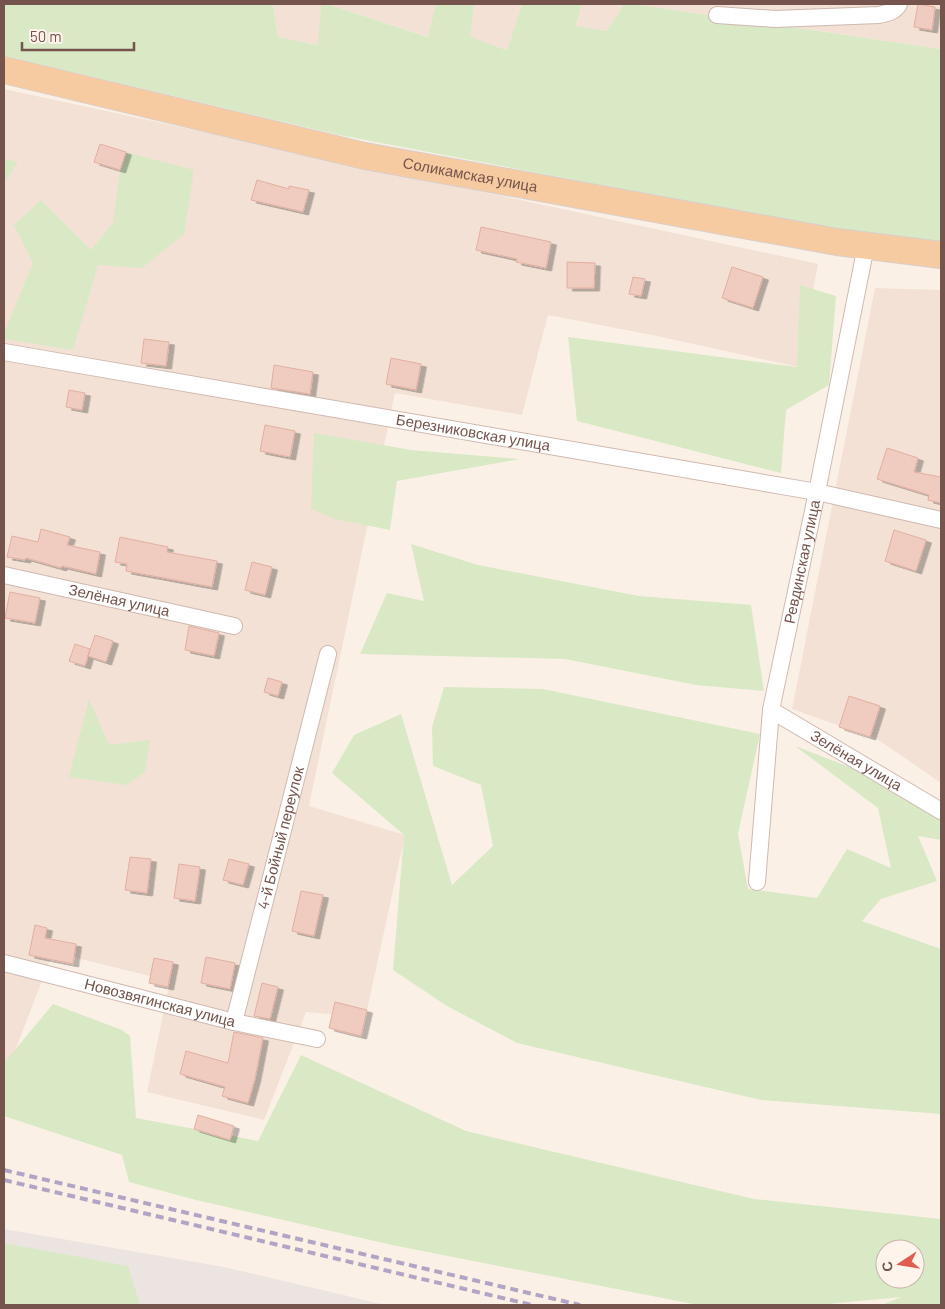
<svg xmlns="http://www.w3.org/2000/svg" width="945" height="1309" viewBox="0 0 945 1309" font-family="Barlow,sans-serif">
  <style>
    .residential { fill: #f3e1d5 }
    .industrial { fill: #ece4e0 }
    .green { fill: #d9e9c5; fill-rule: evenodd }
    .building { fill: #f0cbbf; stroke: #e2afa0; filter: url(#shadow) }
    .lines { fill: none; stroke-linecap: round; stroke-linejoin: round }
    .street-casing { stroke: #cfb9b0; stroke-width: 18 }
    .primary-casing { stroke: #d8cfcd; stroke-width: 28 }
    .street { stroke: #fff; stroke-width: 16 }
    .primary { stroke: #f7cba1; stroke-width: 26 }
    .rail { stroke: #b1a5c5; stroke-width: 4; stroke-dasharray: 8 5; stroke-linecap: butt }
    .labels { text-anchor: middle; stroke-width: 4; stroke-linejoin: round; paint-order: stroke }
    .street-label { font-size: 15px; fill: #74544c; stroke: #fef4ec }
  </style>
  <defs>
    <filter id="shadow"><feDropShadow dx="5.5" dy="3" stdDeviation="0" flood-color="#0004"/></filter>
  </defs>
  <rect width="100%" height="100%" fill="#fbf0e6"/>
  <path class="residential" d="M273,4h48l-2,41 -41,-8z
    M327,4h109l-7,33z
    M474,4h48l-15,46 -38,-13z
    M582,4h42l-17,27 -31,-4z
    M633,4h308v45z
    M4,89l814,175 -20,103 -146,-32 -104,-20 -26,100 -127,-22 -86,413 96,29 -38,175 -4,7 -57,-5 -42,108 -117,-28 23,-111 -117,-29 -49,128z
    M875,288l66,2v493l-64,-44 -85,-30z"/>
  <path class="industrial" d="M4,1229l220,38 162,38h-382z"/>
  <path class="green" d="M4,4h269l5,33 40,8 3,-41h6l101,33 8,-33h38l-4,33 37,13 15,-46h60l-6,22 31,5 17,-27h9l308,45v195l-76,-9 -526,-100 -335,-79z
    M126,152l68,18 -10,64 -42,34 -44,-3 -25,85 -69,-11v-6l29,-70 -19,-38 27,-25 50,50 22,-27 7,-53z
    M4,159l14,3 -14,21z
    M800,285l36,11 -7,89 -43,25 -5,63 -204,-52 -9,-84 229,30z
    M314,433l97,17 109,9 -123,22 -7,49 -55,-11 -24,-10z
    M411,544l67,21 161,31 112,9 13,86 -68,-6 -131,-26 -205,-5 27,-61 37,8z
    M444,687l99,2 217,45 -22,100 10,55 69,9 30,-49 44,19 -13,-60 -83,-62 96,37 50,28v29l-23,-4 19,45 -56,18 -19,22 79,28v165l-180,-14 -244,-57 -70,-37 -54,-36 11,-135 -72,-62 22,-38 47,-21 51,171 41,-39 -12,-61 -48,-19 -1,-39z
    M89,699l20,46 41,-5 -5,32 -18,13 -58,-8z
    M53,1004l69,26 8,6 6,82 122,23 43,-86 165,76 288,68 187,20v86h-59l19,-8 -83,8h-120l-306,-60 -196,-45 -67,-18 -7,-27 -118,-39v-53zM885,1249h30v30h-30z
    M4,1243l124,23 12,39h-136z"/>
  <path class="building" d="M918,4l17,3 -3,23 -18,-3z
    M100,144l26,8 -6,18 -26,-8z
    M257,180l32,9v-3l20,4 -6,22 -52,-12z
    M481,227l70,15 -5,26 -30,-6 1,-3 -41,-9z
    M567,262l28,1 -1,25h-27z
    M732,267l31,10 -10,31 -31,-10z
    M633,277l12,2 -4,17 -12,-2z
    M144,339l25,3 -3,24 -25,-3z
    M391,358l30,6 -5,26 -30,-6z
    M274,365l39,7 -3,22 -39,-6z
    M69,390l16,3 -3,17 -16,-3z
    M265,425l30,6 -5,26 -30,-6z
    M887,448l31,10 -4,14 27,5v26l-13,-3 1,-5 -52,-16z
    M41,529l29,8 -3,8 33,7 -4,22 -34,-8 -1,2 -35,-10 -1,2 -18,-3 5,-21 26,6z
    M894,530l32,10 -10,31 -31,-10z
    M120,537l48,10 -1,5 50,9 -5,26 -86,-16 1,-7 -12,-2z
    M252,562l20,5 -7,28 -20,-5z
    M10,592l30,6 -5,25 -30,-5z
    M189,626l30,7 -5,23 -29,-6z
    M95,635l18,6 -7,21 -18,-6z
    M75,644l15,5 -5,17 -16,-5z
    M268,678l14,4 -4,14 -14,-4z
    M849,696l31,10 -10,31 -31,-10z
    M130,857l21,2 -4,34 -22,-3z
    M229,859l20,5 -6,21 -20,-5z
    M179,864l21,3 -5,34 -21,-3z
    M301,891l22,4 -9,41 -22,-5z
    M35,925l12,3 -2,10 31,6 -3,20 -44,-9z
    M206,957l29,6 -5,26 -29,-6z
    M154,958l19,4 -5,25 -19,-4z
    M262,983l16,4 -8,32 -16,-3z
    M335,1002l32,8 -6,26 -32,-8z
    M234,1032l29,6 -8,41 -7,24 -26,-7 3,-9 -45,-13 6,-23 42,12z
    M198,1115l36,11 -4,14 -36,-11z"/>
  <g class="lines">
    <g class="street-casing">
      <g id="street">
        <path d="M717,15l58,4 104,-4c8,-2 16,-3 20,-11"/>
        <path id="s1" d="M4,352l813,140 124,28"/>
        <path id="s2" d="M4,575l230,51"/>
        <path id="s3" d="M771,710l170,101"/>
        <path id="s4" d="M757,882l14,-172 46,-218 49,-246"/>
        <path id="s5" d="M4,963l230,59 83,17"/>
        <path id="s6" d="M234,1022l94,-368"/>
      </g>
    </g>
    <g class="primary-casing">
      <g id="primary">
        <path id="s7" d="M4,70l361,86 472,86 104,13"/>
      </g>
    </g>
    <use href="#street" class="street"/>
    <use href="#primary" class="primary"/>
    <path class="rail" d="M4,1170l576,135
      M4,1180l528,125"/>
  </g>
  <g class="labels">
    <g class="street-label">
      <text dy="5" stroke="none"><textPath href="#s7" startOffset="478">Соликамская улица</textPath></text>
      <text dy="5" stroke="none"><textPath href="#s1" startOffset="476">Березниковская улица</textPath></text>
      <text dy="5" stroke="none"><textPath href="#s4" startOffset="324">Ревдинская улица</textPath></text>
      <text dy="5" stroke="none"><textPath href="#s2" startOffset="118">Зелёная улица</textPath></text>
      <text dy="5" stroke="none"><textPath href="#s3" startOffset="99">Зелёная улица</textPath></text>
      <text dy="5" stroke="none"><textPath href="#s6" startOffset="190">4-й Бойный переулок</textPath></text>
      <text dy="5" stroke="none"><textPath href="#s5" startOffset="161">Новозвягинская улица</textPath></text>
    </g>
  </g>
  <rect width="945" height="1309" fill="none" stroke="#74544c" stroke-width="10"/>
  <g transform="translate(900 1264) rotate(258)"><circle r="24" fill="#fef4ec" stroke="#c7b4ac"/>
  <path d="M0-4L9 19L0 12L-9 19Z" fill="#e05b50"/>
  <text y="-8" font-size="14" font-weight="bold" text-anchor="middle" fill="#74544c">С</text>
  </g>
  <path d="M22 42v8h112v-8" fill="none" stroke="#74544c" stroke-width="2.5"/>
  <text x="30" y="42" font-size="15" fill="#74544c" stroke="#fef4ec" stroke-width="4" paint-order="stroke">50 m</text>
</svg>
